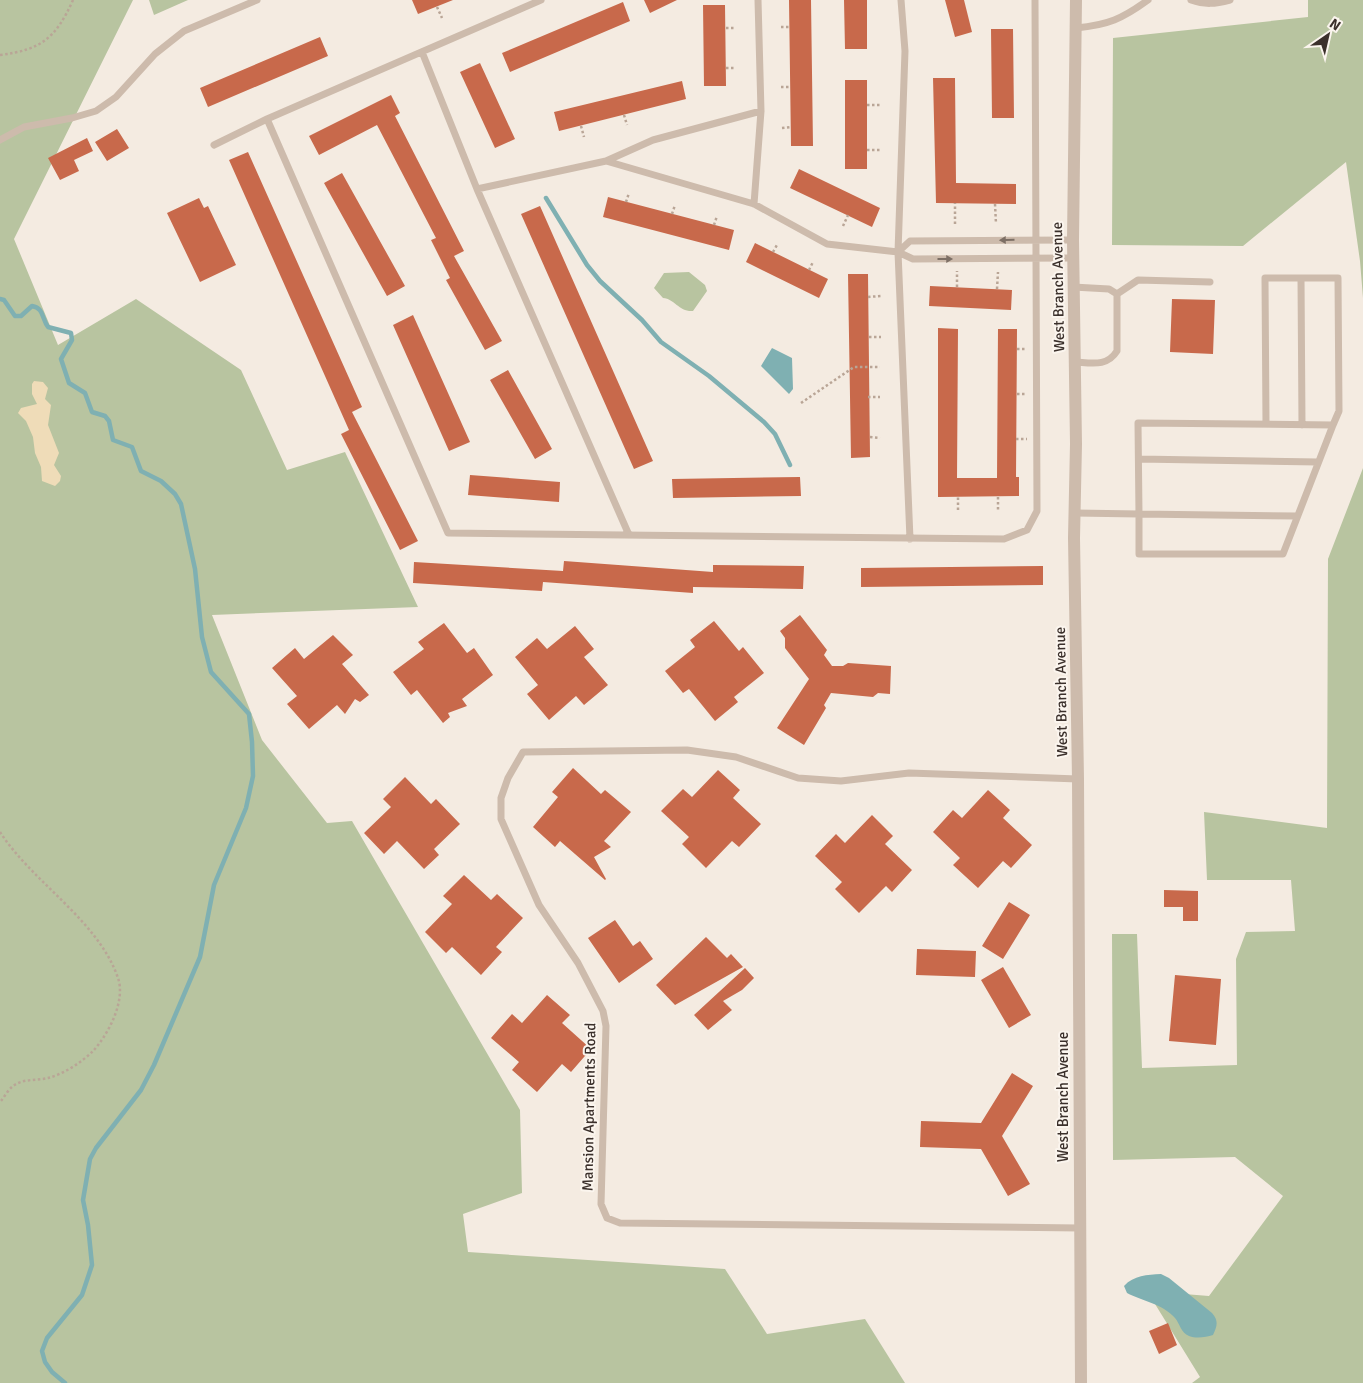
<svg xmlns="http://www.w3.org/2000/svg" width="1363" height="1383" viewBox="0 0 1363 1383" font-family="Signika,sans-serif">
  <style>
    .green { fill: #b8c4a0 }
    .sand { fill: #efdcb8 }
    .water { fill: #7fb0b2 }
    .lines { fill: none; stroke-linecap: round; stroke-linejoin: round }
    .stream { stroke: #7fb0b2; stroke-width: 4.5 }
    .building { fill: #c8694b }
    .path { stroke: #b9a596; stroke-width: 2.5; stroke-dasharray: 2.5 2.5; stroke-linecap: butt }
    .service { stroke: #cdbbac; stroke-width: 7 }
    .tertiary { stroke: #cdbbac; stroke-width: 12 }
    .oneway { fill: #7d6f65 }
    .labels { text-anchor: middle; stroke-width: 4; stroke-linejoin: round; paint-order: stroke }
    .street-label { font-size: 15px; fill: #3b302b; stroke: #fbf5ee }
  </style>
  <rect width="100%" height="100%" fill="#f4ebe1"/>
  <path class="green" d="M0,0h133l-119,239 44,106 78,-46 105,71 46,100 58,-18 73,155 -206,8 50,125 65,83 25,-2 168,289 2,83 -59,21 5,38 257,17 42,65 98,-15 40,64h-905z
    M149,0h39l-34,15z
    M1308,0h55v298l-3,-37 -14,-99 -103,84 -131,-1 1,-207 195,-21z
    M689,272l16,13 2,6 -14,20c-14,1 -18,-12 -30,-13l-9,-10 10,-15z
    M1363,468v915h-171l8,-6 -53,-86 62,5 74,-100 -48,-39 -122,3 -1,-226h25l5,134 95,-3 -1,-106 10,-27 49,-1 -4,-51h-84l-3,-68 123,16 1,-269z"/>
  <path class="sand" d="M34,381l9,1 5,6 -3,11 6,6 -3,20 11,28 -5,12 7,11 -1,5 -5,5 -13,-5 -1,-14 -6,-14 -2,-16 -7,-16 -8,-8 3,-5 16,-4 -5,-10v-10z"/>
  <path class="water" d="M772,348l20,10 1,31 -4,5 -28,-28z
    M1161,1274l8,4 43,35c7,8 5,13 1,22 -7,2 -16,4 -24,1 -8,-3 -9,-12 -14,-18 -12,-14 -33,-17 -48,-25l-3,-7c10,-11 23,-11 37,-12z"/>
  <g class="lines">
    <path class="stream" d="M546,198l41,67 13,16 42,39 19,22 48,34 55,46 11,12 15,31
      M0,299l4,1 11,16h6l11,-10c12,2 10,13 16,21l23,6 1,7 -11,19 8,24 16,10 7,19 13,4 4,5 4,19 19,7 9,24 20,10 14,13 6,10 14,65 7,68 9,35 38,42 3,28 1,34 -7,32 -32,77 -14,72 -46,108 -13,25 -45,58 -6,11 -7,41 5,25 4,40 -10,30 -35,43 -5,13 3,11 7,10 13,11"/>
  </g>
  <path class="building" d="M412,0h41l-35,14z
    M644,0h33l-27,13z
    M789,0h22l2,146h-22z
    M844,0h23v49h-22z
    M945,0h19l8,32 -17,5z
    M623,2l7,19 -120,51 -8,-19z
    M703,5h22l1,81h-22z
    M991,29h22l1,89h-22z
    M320,37l8,19 -120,51 -8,-19z
    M480,63l35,76 -20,9 -35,-76z
    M933,78h22l1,105 60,1v20l-80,-1z
    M845,80h22v89h-22z
    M682,81l4,18 -127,32 -5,-19z
    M391,95l9,18 -5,3 69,135 -10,5 48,85 -17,9 -39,-70 4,-2 -19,-38 5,-2 -59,-113 -58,30 -10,-19z
    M117,129l12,19 -22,13 -12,-19z
    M87,138l6,13 -19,9 5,11 -19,9 -12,-22z
    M248,152l114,255 -10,5 66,129 -18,9 -59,-116 8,-4 -120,-270z
    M799,169l81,39 -8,19 -82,-39z
    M342,173l63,113 -18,10 -63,-113z
    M608,197l126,33 -5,20 -126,-33z
    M199,198l5,10 4,-2 28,59 -36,17 -33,-69z
    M540,206l113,255 -19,8 -113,-255z
    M755,243l73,36 -9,19 -73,-36z
    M848,274h20l2,183 -19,1z
    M930,286l82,4 -1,20 -82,-4z
    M1172,299l43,1 -2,54 -43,-2z
    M413,315l57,127 -21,9 -56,-126z
    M938,328l20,1 -1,149h40l1,-149h19l-1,148h3v19l-81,1z
    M508,370l44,79 -17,10 -45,-79z
    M470,475l90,7 -1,20 -91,-7z
    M800,477l1,19 -128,2 -1,-19z
    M564,561l149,11v-7l91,1 -1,23 -110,-2v6l-150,-11 -1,9 -129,-8 1,-21 149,9z
    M1043,566v19l-182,2v-19z
    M800,615l27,35 -3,5 8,11h11l5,-3 43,3 -1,28 -12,-1 -5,4 -42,-4 -7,12 2,3 -22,37 -27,-17 32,-49 -24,-31v-10l-5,-7z
    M714,621l25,30 4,-4 21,26 -30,24 4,5 -23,19 -26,-32 -6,4 -18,-22 30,-24 -5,-7z
    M444,623l23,30 7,-5 19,27 -31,24 5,7 -19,7 2,4 -7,6 -26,-33 -6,5 -18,-23 31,-23 -6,-7z
    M575,626l19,23 -10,8 24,28 -24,20 -8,-9 -27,24 -22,-26 11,-9 -23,-28 22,-19 10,11z
    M333,635l20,20 -11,9 27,31 -9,7 -5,-3 -10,15 -8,-9 -28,24 -22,-25 10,-8 -25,-28 23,-20 9,11z
    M573,768l28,26 4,-4 26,22 -27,29 7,6 -17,10 12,22 -1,1 -45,-39 -5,6 -22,-20 25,-30 -6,-5z
    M718,770l22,20 -7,8 28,26 -22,23 -7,-6 -26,27 -24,-24 7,-7 -28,-26 22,-22 9,8z
    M405,777l26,27 5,-5 24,25 -26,25 5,6 -15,14 -27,-28 -13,13 -20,-21 27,-26 -8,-8z
    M988,790l22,20 -7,8 29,27 -21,23 -8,-7 -25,27 -25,-23 7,-7 -27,-26 20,-22 9,8z
    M872,815l21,21 -8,8 27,26 -20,22 -6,-6 -27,27 -24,-24 7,-7 -27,-26 21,-22 9,9z
    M464,875l27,25 6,-6 26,24 -27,29 6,5 -21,23 -29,-28 -6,6 -21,-21 27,-28 -9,-8z
    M1164,890l34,1v30h-15v-14h-19z
    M1009,902l21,13 -27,44 -21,-13z
    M615,920l18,26 7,-5 13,18 -34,24 -31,-45z
    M706,937l21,21 4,-4 12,13 -68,38 -19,-20z
    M917,949l59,2 -1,26 -59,-2z
    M1003,967l28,48 -22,13 -28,-48z
    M745,968l9,10 -12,12 -19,11 9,9 -24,20 -14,-15z
    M1175,975l46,4 -5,66 -47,-4z
    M547,995l23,20 -8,8 29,26 -20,23 -9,-8 -25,28 -25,-22 7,-8 -28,-24 21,-24 10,9z
    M1012,1073l21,13 -31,50 28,48 -22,12 -27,-47 -61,-2 1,-26 60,2z
    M1168,1323l9,22 -18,9 -10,-23z"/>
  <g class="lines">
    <path class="path" d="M437,7l5,11
      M781,27h8
      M726,28h9
      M0,55c41,-5 56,-17 73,-55
      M726,68h10
      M781,87h10
      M867,105h13
      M624,115l3,10
      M581,126l3,11
      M782,128l9,-1
      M867,150h13
      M626,202l3,-9
      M995,204l1,20
      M672,214l3,-9
      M955,224v-21
      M714,225l3,-9
      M843,226l5,-11
      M773,252l4,-7
      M809,270l4,-8
      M957,287v-16
      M997,289l1,-17
      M868,297l13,-1
      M869,337h12
      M1017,349h9
      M1017,394h10
      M868,397h12
      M801,403l53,-36h26
      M870,437l10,1
      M1016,439h11
      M998,497v13
      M958,510v-13
      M0,832c33,51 98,88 118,146 8,23 -10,57 -25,73 -11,11 -29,23 -45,27 -12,3 -26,0 -36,9 -5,4 -8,11 -12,15"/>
    <path class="service" d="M901,0l4,51 -7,201 12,287
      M1191,0c14,5 24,4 39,0
      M1076,28c32,-3 46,-9 72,-28
      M422,52l55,137 152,346
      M267,119l181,414 556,6 23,-9 10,-19 -2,-511
      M0,140l24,-13 48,-9 24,-7 20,-14 39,-43 29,-23 73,-31
      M214,145l53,-26 274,-119
      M606,161l47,-21 108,-29
      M477,189l129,-28 148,43 73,40 71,8 15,7 160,-1
      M754,204l7,-93 -3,-111
      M898,252l12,-11 163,-1
      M1301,278l1,147
      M1073,287l36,2 8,5v57c-10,16 -25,12 -42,11
      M1117,294l21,-14 72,2
      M1266,424l-1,-146h73l1,133 -6,14
      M1139,459l179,3
      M1075,513l64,1 -1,-91 195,2 -50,129h-144v-40l158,2
      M1078,779l-169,-6 -68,8 -43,-3 -62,-21 -49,-7 -164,2 -15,26 -7,20v21l38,86 39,58 25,48 3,15 -5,178 6,14 13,5 460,5"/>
    <path class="tertiary" d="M1076,0l-3,240 3,204 -2,94 4,241 3,604"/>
  </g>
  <defs><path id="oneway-solid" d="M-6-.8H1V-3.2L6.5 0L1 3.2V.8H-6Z" transform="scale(1.25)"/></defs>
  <g class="oneway">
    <use href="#oneway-solid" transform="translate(1007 240) rotate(179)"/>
    <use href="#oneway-solid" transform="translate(945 259)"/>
  </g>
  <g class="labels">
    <g class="street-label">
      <text transform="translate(1058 287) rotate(-91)" y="5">West Branch Avenue</text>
      <text transform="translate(1061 692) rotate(-91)" y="5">West Branch Avenue</text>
      <text transform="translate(1063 1097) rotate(-90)" y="5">West Branch Avenue</text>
      <text transform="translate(589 1107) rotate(-89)" y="5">Mansion Apartments Road</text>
    </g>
  </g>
  <g transform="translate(1328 35) rotate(34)" stroke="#fbf5ee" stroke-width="4" paint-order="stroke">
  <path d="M0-4L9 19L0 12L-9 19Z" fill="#3b302b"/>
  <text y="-8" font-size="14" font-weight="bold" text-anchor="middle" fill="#3b302b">N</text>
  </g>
</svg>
